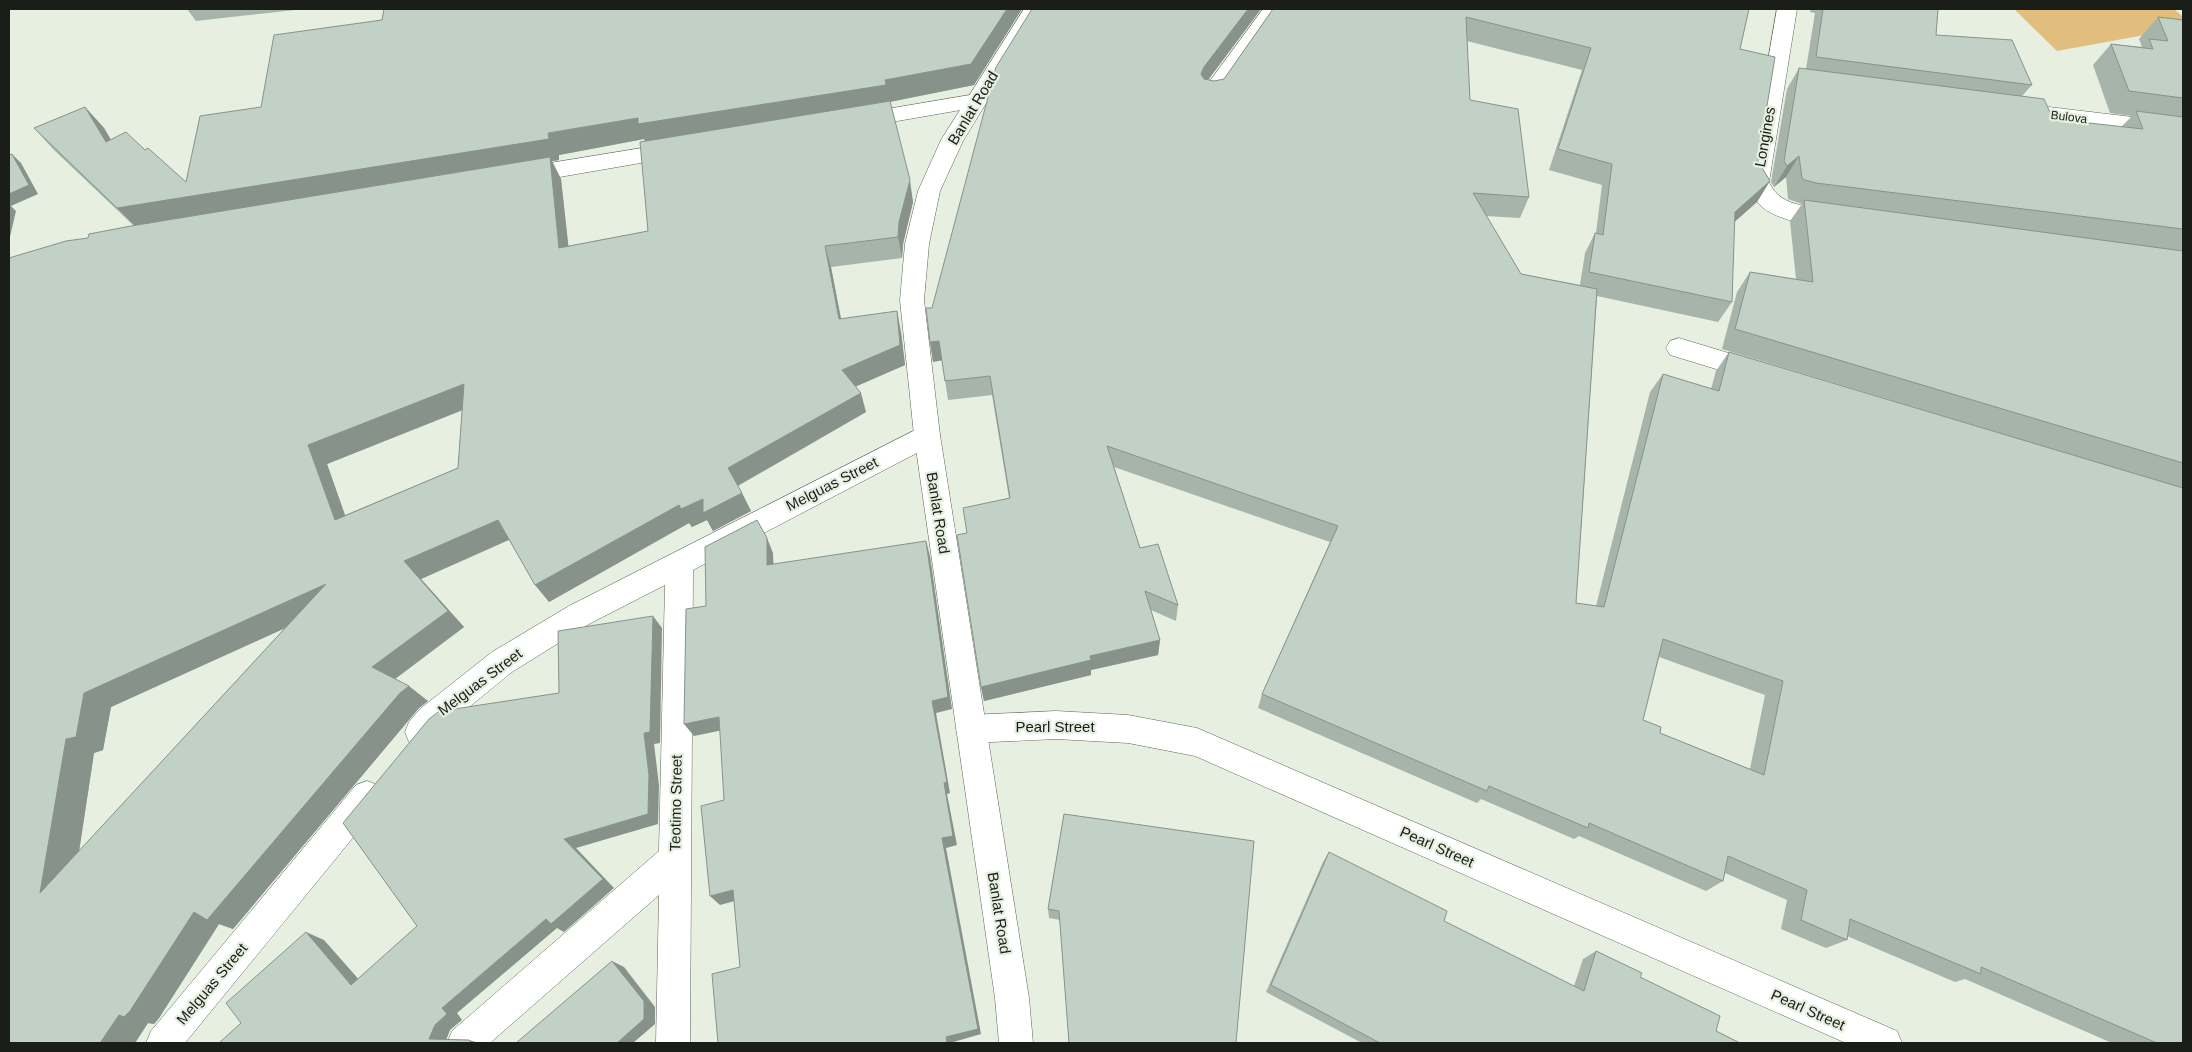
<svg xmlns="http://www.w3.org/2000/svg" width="2192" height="1052" viewBox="0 0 2192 1052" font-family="Arial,sans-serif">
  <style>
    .green { fill: #e1be7e }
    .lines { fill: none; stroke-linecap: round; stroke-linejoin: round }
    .minor-casing { stroke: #5e6559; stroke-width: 1 }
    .tertiary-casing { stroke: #5e6559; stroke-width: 1 }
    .minor { fill: #fff; fill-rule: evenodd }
    .tertiary { fill: #fff; fill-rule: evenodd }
    .wall { fill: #a6b4aa; fill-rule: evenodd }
    .shaded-wall { fill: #87928b }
    .building { fill: #c1d1c6; stroke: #87928b; fill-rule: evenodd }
    .labels { text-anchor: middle; stroke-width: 4.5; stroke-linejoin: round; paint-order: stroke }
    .far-street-label { font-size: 12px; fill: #1a1d18; stroke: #e6efe0 }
    .street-label { font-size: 15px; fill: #1a1d18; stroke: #e6efe0 }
  </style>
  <rect width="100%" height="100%" fill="#e6efe0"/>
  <path class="green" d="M2014,9h160l9,8v11l-126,23z"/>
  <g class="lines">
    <g class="minor-casing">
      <path id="minor" d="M1263,9h20l-63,90 -8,2 -8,-2 -3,-5 3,-5z
        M1777,9h20l-28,173c12,28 46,23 71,30l4,6 -4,6c-19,6 -65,-4 -79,-18 -7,-7 -11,-15 -14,-24z
        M976,94l8,2 3,5 -3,5 -127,22 -8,-2 -3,-5 3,-5 8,-2z
        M2015,103l168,20v15l-176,-23 -3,-5 3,-5z
        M679,142l8,3 3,5 -3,5 -168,29 -8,-2 -3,-6 3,-6 8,-2z
        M1679,338l89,27 4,7 -4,7 -9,3 -89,-27 -4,-7 4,-7z
        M927,424l9,3 4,8 -4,8 -243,127 -3,473h-34l3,-148 -169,148h-43l5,-12 207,-180 6,-266 -76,39 -77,48 -70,57 -11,13 -11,4 -11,-4 -4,-10 4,-10 11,-13 72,-57 77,-46z
        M1056,711l72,4 69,13 700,303 5,12h-56l-651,-287 -67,-13 -72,-4 -85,4 -11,-4 -4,-10 4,-10 11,-4z
        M367,781l11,4 5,11 -5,11 -193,236h-39l5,-12 205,-246z"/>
    </g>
    <g class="tertiary-casing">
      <path id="tertiary" d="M1024,9h20l-81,132 -23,50 -11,53 -5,56 16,135 89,563 4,45h-34l-4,-45 -81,-563 -14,-135 5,-56 13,-53 23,-51z"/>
    </g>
    <use href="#minor" class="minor"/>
    <use href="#tertiary" class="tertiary"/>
  </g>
  <path class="wall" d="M187,9h117l-108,12z
    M384,9h638l-48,76 -84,17 23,100 -10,42 -1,14 -71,9 10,52 60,13 4,33 -49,21 10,26 -128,74 13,25 -38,20 -6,-11 -15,7 -3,-4 -140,79 -40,-62 -88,39 43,48 -69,52 33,22 -9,7 -186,221 -14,-5 -60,94 -5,6 -6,-1 -13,20h-126l79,-805 46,-12 -80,-76 -20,-22 51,-21 19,21 7,12 34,10 41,32 75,-75 121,-87zM644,139l1,2 3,90 -80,15 -7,-67 -9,-18 7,-1v-5zM462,410l-4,58 -113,47 -18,-51zM285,628l-206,224 15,-99 9,-3 8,-43z
    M1261,9l-53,71 6,1 10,-2 49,-70h476l-9,40 18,112 12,20 -13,21 -23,20 -2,80 -14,20 -121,-26 -21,307 20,3 54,-214 13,-18 48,15 5,-18 13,-19 423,127 -430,-130 15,-57 13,-20 46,7 -6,-58 12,-17 -14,-5 -2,-22 -12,10 -3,-5 16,-93 12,-21 7,1 9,-56 -5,-1 1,-3h127l-2,26 96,50 -10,11 31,23 68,8 11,-11 -22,-3 -17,-48 18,-21 31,3 -3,-8 19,-22 25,3v1023h-71l-147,-64 -10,3 -108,-46v4l-21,8 -45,-19 6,-29 -62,-27 -2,8 -17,10 -127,-55 -5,3 -93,-40 -4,4 -219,-95 4,-14 68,-152 -216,-75 26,81 38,57 -2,16 -25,-11 9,30 -2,15 -67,15v5l-107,26 -3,-14 -14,-154 42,-35 -17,-103 -44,5 -6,-40 -9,2 -3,-20 2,-34zM1467,41l115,29 -33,100 53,15 -6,48h-1l-10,20 -5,32 -59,-11 -35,-58 34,2 9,-21 -59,-97zM1659,657l106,38 -15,74 -90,-36 -17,-13z
    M1064,814l-4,106 -11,-2 -1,-9z
    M1329,852l115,69 130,65 9,-27 13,-8 44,26 76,54 24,12h-378l-96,-51 57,-130z"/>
  <path class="shaded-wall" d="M1007,9h15l-48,76 -85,17 -242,44 -3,-7 -85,16v5l-7,1 9,18 10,90 -434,-41 -20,-20 521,-90 247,-38z
    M1248,9h13l-59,79 -1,-14 3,-7z
    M85,107l19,21 21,36 -19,-22z
    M12,154l9,9 17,31 -27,12 5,5 -7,30v-47z
    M1799,156l-13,21 -12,10 13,-21z
    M910,180l3,22 -10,42 -1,14 -4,-21 1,-15z
    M1770,181l-13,21 -35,31 13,-21z
    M825,246l6,21 14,73 -6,-21z
    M897,311l4,21 4,33 -57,25 -6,-20z
    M939,341l4,19 -10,2 -3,-20z
    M464,384l14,20 -151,60 26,74 -18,-18 -27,-75z
    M861,393l5,19 -129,74 -9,-18z
    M742,493l9,18 -38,20 -6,-11 -15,7 -3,-4 -140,79 -14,-17 144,-80 24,-6z
    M498,520l15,18 -92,41 43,48 -73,55 -19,-15 32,-106z
    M767,538l6,15 1,26 -7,-14z
    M926,541l4,15 22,153 -16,4 14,80 -3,1 10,51 -11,3 35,186 -31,9h-3l-1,-6 -4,-199 2,-55 -12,-82z
    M326,584l19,17 -234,106 -8,43 -9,3 -23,151 -31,-11 26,-154 18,-46z
    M653,616l9,12 -2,115 -6,1 5,41 -1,39 -82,24 38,40 -50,44 -7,-4 -100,85 5,7 -12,10 -5,13 -16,-4 13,-31 104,-89 18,-80 80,-106z
    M1160,640l-2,15 -67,15v5l-107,26 -3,-14 109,-31z
    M409,686l19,15 -9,7 -186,221 -14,-5 -60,94 -5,6 -6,-1 -13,20h-35l19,-28 75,-103 206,-219z
    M719,717l9,12 -34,7 -10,-12z
    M733,890l9,9 -22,6 -10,-9z
    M306,932l18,8 45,51 -18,-6z
    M612,961l12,6 31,40v17l-22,19h-16z
    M469,1040l10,3h-7z"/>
  <path class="building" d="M384,9h623l-36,55 -86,16 1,5 -248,39v-6l-90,15 1,6 -432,69 -83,-80 51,-21 21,35 20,-10 19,18 3,-2 38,34 14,-66 61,-9 13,-72 108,-15z
    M1032,9h216l-44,58 -3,7 3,5 10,2 10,-2 49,-70h476l-9,40 35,8 -17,104 12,20 -35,31 -3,90 -143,-30 6,-39 8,2 9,-71 -54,-15 33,-101 -125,-31 4,83 48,9 11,88 -56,-4 48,81 76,15 -21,314 28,4 59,-233 56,17 10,-39 454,136v555h-26l-176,-76v7l-131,-55 -3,21 -46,-20 6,-30 -79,-34 -5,25 -134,-58 -1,5 -99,-42 -2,5 -225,-97 76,-168 -231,-80 33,102 18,-4 20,61 -33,-14 15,49 -70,16 1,4 -110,27 -24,-152 10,-2 -4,-25 47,-10 -20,-122 -45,5 -6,-40 -9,1 -4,-34h6l64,-241zM1663,639l120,42 -19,94 -104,-42 1,-6 -18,-7z
    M1823,9h115l-2,26 76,5 20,45 -216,-28z
    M2158,17l25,3v78l-54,-7 -18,-47 42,5 -4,-10 19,2z
    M1799,68l245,31 9,20 90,10 -7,-18 47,6v112l-367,-46 -11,-3 -3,-2 -3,-22 -12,10 -3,-5z
    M890,101l20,79 -11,42 -1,15 -73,9 14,73 58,-8 3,34 -58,25 19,23 -133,75 14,25 -39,20v-14l-22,10 -2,-4 -144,80 -37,-65 -94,41 44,50 -76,56 37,19 -9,7 -193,227 -13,-8 -64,99 -6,6 -5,-2 -19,28h-91v-785l57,-17 22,-3 1,-4 42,-8 419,-69 9,91 89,-17 -8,-89zM464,384l-6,84 -123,52 -27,-75zM326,584l-286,309 26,-154 10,-2 8,-44z
    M12,154l17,31 -20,9v-39z
    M1804,200l379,51v212l-448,-134 15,-57 63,10z
    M757,520l10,18v27l159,-24 22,156 -16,4 15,81 -3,1 9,53 -11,2 36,191 -32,8 1,6h-229l-6,-69 28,-7 -7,-77 -23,6 -9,-90 23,-6 -5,-83 -35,7 2,-115 20,-3 -1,-59z
    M653,616l-3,116 -6,1 5,42 -1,39 -84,25 39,40 -52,45 -5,-5 -104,89 5,6 -12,11 -6,14 40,1 3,3h-253l22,-20 -15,-20 80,-71 45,53 66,-59 -74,-103 86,-104 17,-13 8,3 105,-16 -1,-62z
    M1064,814l190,27 -18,202h-167l-10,-132 -11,-2z
    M1329,852l118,59 -3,10 140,70 12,-40 46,22 -2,4 80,39 -4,15 24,12h-360l-109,-58z
    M612,961l32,40v18l-27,24h-101z"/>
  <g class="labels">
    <g class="far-street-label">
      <text transform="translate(2069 117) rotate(7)" y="4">Bulova</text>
    </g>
    <g class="street-label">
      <text transform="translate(973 108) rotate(-59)" y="5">Banlat Road</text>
      <text transform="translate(1765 137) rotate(-80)" y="5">Longines</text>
      <text transform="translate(832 484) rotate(-27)" y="5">Melguas Street</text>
      <text transform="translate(938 513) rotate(81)" y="5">Banlat Road</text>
      <text transform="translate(480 682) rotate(-37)" y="5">Melguas Street</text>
      <text x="1055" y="732">Pearl Street</text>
      <text transform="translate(676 803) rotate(-89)" y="5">Teotimo Street</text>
      <text transform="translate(1437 847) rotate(24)" y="5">Pearl Street</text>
      <text transform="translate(999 913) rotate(81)" y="5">Banlat Road</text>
      <text transform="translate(212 984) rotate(-50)" y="5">Melguas Street</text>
      <text transform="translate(1808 1010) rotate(24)" y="5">Pearl Street</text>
    </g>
  </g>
  <rect width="2192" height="1052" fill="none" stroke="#1a1d18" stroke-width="20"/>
</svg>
